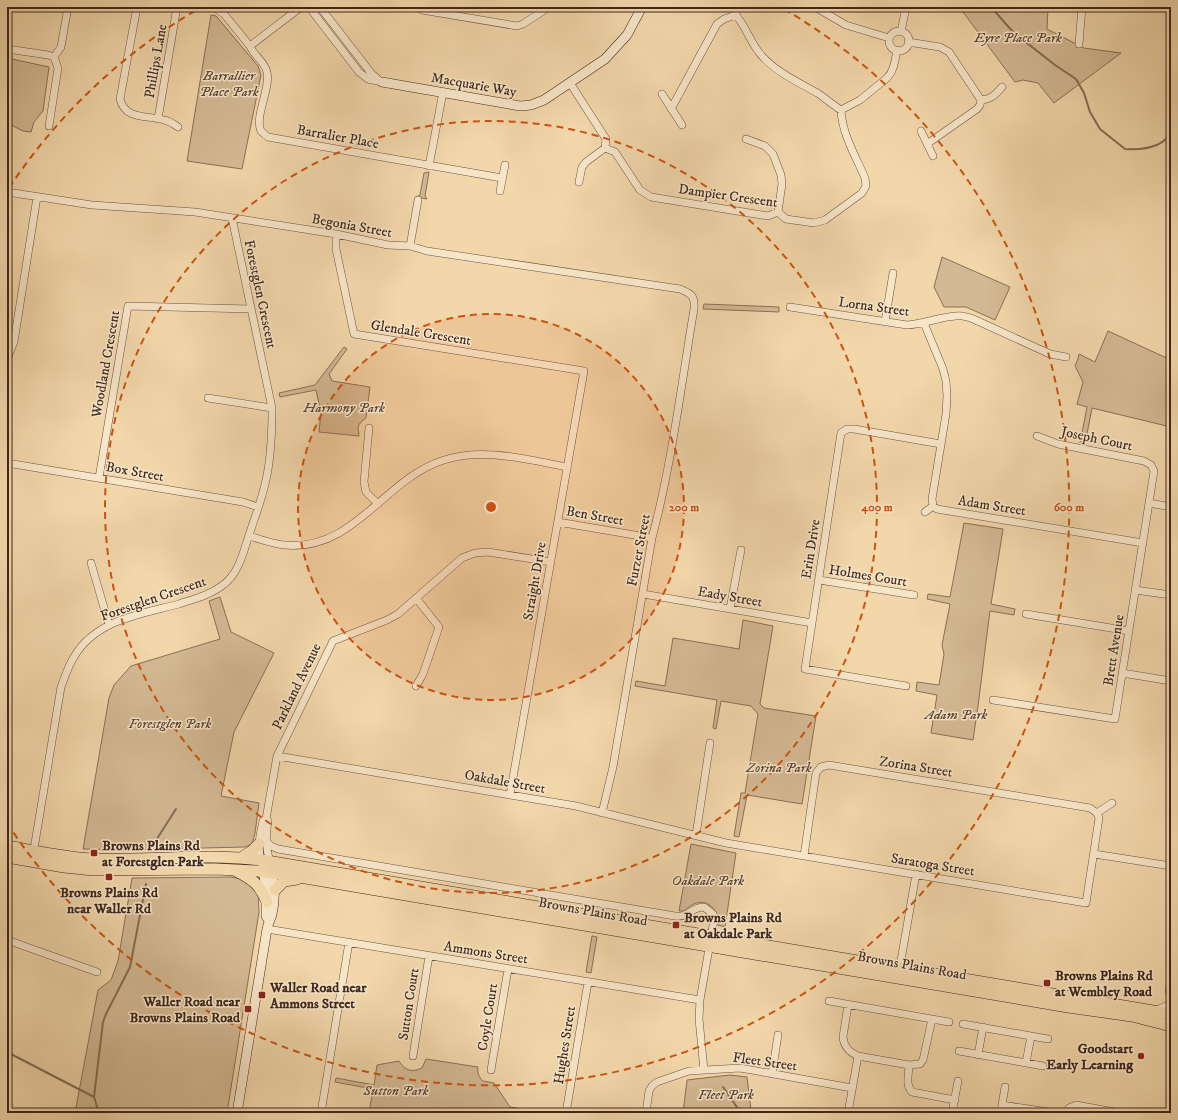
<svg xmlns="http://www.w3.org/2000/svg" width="1178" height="1120" viewBox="0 0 1178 1120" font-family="'IM FELL DW Pica',serif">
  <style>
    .green { fill: #d3b993; stroke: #887058 }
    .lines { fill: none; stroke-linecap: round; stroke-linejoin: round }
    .stream { stroke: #856d54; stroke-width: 2 }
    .street-casing { stroke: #6b5340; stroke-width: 8 }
    .secondary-casing { stroke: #3e271c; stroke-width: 10 }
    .primary-casing { stroke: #3e271c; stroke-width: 12 }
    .street { stroke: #f7e5c8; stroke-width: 7 }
    .secondary { stroke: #f7e5c8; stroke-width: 9 }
    .primary { stroke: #f2d7ab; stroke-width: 11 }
    .ring { fill: none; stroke: #ce520e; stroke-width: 2; stroke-dasharray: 7 5 }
    .poi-dot { fill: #8f2418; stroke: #f7e5c8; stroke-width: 1.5 }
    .labels { text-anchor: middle; stroke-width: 3; stroke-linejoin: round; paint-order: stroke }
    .park-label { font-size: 14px; font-style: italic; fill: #5c4434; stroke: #f7e5c8 }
    .street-label { font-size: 14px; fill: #3e271c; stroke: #f7e5c8 }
    .poi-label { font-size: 14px; font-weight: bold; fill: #3e271c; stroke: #f7e5c8; text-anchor: start }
    .centre { fill: #ce520e; stroke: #f7e5c8; stroke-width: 2 }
    .ring-label { font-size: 12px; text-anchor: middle; font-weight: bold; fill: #ce520e; stroke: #f7e5c8; stroke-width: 3; stroke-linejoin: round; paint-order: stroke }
  </style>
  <rect width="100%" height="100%" fill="#f2d7ab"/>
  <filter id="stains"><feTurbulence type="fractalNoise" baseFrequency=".005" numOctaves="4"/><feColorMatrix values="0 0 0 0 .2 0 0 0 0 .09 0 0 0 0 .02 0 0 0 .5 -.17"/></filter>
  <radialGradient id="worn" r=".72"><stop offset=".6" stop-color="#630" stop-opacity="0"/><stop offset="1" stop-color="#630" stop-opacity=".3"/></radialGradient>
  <path class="green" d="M931,7h117l-1,22 37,19 37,5 -67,50 -16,-20 -15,-3 -8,2 -52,-70z
    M211,15l5,1 42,50 3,9 -19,94 -55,-8z
    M7,58l42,9 -6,44 -9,11 -3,10 -8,-1 -16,-8z
    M429,172l-4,24 2,3 -11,-2 4,-2 4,-22z
    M942,257l68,30 -15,33 -29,-13h-22l-10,-20z
    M704,304l75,3v5l-76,-3z
    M1108,331l63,29v67l-79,-19 -7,36 -5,-1 7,-36 -10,-3 6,-22 -8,-16 3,-7 1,-5 16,8z
    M344,347l3,2 -18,25 3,7 38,6 -4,31 -6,5 -2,4 1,9 -40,-4 2,-19 -5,-23 -36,7 -1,-4 36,-8z
    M964,523l39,6 -12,75 24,5 -1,6 -24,-4c-6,43 -10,86 -17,129l-42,-7 6,-38 -21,-4 1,-9 22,3 5,-31 -2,-9 8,-41 -23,-5 1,-5 22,3z
    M220,597l11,35 43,21 -40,79 -13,64 38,7 -4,30 -3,11 -7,3 -124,3 -38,-1 26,-151 5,-13 17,-19 89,-27 -11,-38z
    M743,620l30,6 -13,78 4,4 52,8 -14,88 -55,-9 -8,42 -5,-1 7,-43h4l13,-79 -7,-8 -30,-5 -5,28 -3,-1 4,-28 -82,-14 1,-5 29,5 8,-48 66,11z
    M691,844l45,9 -11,74 -7,-2c-1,-23 -18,-30 -34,-14h-5z
    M231,877l15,3 12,13 1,19 -32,201h-152l23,-123 13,-10 7,-19 14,-83z
    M592,936l5,1 -6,36 -5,-1z
    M426,1059l52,8c-1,6 1,10 5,14l11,2 16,24 38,6h-28l-11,-2v2h-140l4,-24 -38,-7 1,-4 38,7 3,-20 22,-4c5,9 13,12 23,7z
    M730,1075l17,2 4,33 18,3h-86l4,-33z"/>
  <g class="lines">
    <path class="stream" d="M991,7l22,25 42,33 21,14 8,14 6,19 10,17 25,20c17,1 38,-1 46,-17
      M153,845l23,-36
      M7,1052l87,45 5,16
      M723,1087l18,26
      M94,1097l9,-75 3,-8 24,-47 16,-83"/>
    <g class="street-casing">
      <path id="street" d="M137,7l-17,92c5,21 27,16 44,21 5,1 10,4 14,7
        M213,7l11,7 26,32 51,-39
        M309,7l50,65 9,7 14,3
        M320,7l51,66 9,8
        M416,7l6,3 95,16 6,-2 26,-17
        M815,7l31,18 43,13
        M889 41a10 10 0 1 1 20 0a10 10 0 1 1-20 0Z
        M901,32l5,-25
        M908,42l32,5 9,5 32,48 -1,5 -3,4 -50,35
        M1079,44l3,-37
        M250,46c4,10 15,16 17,26 4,16 -13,45 -6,59 2,2 5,4 7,6l234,41
        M7,49l41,6 6,2 4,11 -9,58
        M54,57l7,-10 7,-40
        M570,83l36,56 -1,9 10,4 25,38 11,7 117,19 10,-4 8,7 28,4 11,-3 37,-27 4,-7 -1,-8c-9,-21 -23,-44 -24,-68 -8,-5 -15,-11 -22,-16 -19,-11 -42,-21 -57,-38 -12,-13 -15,-28 -26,-41l1,-8
        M662,94l20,31
        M981,100c11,-1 14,-5 21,-13
        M671,109l46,-85 7,-5 12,-4
        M841,110l19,-10 27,-22c7,-7 8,-18 10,-28
        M158,119l19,-112
        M921,131l12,25
        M746,139l19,7 8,8 8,21 1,9 -4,28
        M429,166l14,-74
        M579,182l3,-15 4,-5 19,-14
        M500,191l5,-26
        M7,192l85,13 103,7 141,22 52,11 22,1 17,5 253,38c12,5 15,7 14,20 -13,77 -22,154 -42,229l-39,229 -11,46
        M336,234v15l18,85 230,37 -74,424
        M410,246l8,-46
        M790,307l117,18c17,-1 32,-8 49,-9 5,-1 10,1 15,2l79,36 16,3
        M885,322l8,-49
        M924,323l19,46 3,12 1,15 -1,18 -14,85 1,7 4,3 206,34
        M7,359l7,-17 23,-145
        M208,398l64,10
        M369,428l-5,54 2,10 12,12
        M7,463l236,39 15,5
        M99,478l29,-172 123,3
        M1149,503l22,4
        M925,512l8,-6
        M558,522l94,16
        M249,536c11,3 24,8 35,9 71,7 99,-66 160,-85 40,-13 84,0 123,7
        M91,563l18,62
        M819,580l95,15
        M1135,590l36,5
        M643,594l169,29
        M730,609l11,-59
        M1026,614l103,17
        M1122,673l49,8
        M416,686l7,-12 16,-47 -23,-29
        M906,686l-101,-17 36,-236 6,-4h7l87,15
        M993,700l122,19 39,-248 -3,-6 -7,-4 -86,-17 -21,-8
        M277,756l299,50 150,37 360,60 13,-85 -2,-5 -7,-5 -261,-43 -8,2 -5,6 -12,83
        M1097,813l15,-10
        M696,835l14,-92
        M266,841l5,5 7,3 397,67c14,2 16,-9 29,-9l9,7 1,6 -14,80 -1,19 5,51
        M1094,854l77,12
        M33,855l28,-168c4,-10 7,-21 13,-30 21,-37 67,-43 105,-53 15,-5 31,-9 44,-19 16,-12 20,-32 26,-50 6,-18 13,-36 17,-55 5,-22 6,-50 6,-72l-40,-190
        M261,860c-4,-13 -1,-26 2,-39l3,-2
        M270,862c-5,-15 -4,-26 -2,-41l-2,-2 11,-63 56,-115 54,-21 11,-6 64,-56 13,-5 13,-1 63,10
        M267,929l433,71
        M7,940l90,32
        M899,972l17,-98
        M1169,991l2,-13
        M829,1001l120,21
        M848,1005l-5,32c1,10 6,15 15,19l51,9 11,-1 3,-4 9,-41
        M963,1024l85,15
        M959,1051l84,15
        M978,1055l5,-28
        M413,1056l16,-100
        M1026,1063l5,-27
        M909,1065c0,9 -4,20 3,27l43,8
        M491,1070l17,-101
        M772,1074l6,-39
        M1002,1105l3,-18
        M7,1110l4,3
        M321,1113l28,-171
        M566,1113l22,-131
        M646,1113l3,-22 3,-5 5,-4 32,-11 51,-3 112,20
        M848,1113l10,-57
        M952,1113l6,-32
        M1001,1113l1,-8 53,8
        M1066,1113l3,-5 7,-3 44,8"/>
    </g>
    <g class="secondary-casing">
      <path id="secondary" d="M382,82l138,24 11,-1 13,-5 61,-41 22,-24 15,-28
        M263,867l3,23v26l3,5
        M1157,1011l14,-6
        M237,1113l30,-184c1,-6 4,-10 5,-15 4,-16 2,-31 -1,-47"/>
    </g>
    <g class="primary-casing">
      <path id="primary" d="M7,846c28,5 56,11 84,13 57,2 114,-6 170,1l910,154
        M7,857l57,10 29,3 123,-1 41,2 25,3 786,133 64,9 39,10
        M241,858l11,-7 7,-7
        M236,871c17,8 24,14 31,31
        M275,890l9,-9 13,-2"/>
    </g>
    <use href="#street" class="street"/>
    <use href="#secondary" class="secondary"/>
    <use href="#primary" class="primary"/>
  </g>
  <circle cx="491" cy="507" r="193" fill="#ce520e" fill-opacity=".12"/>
  <g class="ring">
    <circle cx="491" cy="507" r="193"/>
    <circle cx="491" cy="507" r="386"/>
    <path d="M9 188A578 578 0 0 1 198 9M784 9A578 578 0 1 1 9 826"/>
  </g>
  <g class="poi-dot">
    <rect x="90" y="849" width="8" height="8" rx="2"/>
    <rect x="105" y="873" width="8" height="8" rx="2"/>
    <rect x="672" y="921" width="8" height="8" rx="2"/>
    <rect x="1043" y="979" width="8" height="8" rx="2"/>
    <rect x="258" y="991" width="8" height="8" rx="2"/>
    <rect x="244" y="1005" width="8" height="8" rx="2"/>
    <circle cx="1141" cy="1056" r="4"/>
  </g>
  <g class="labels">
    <g class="park-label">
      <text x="1018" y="42">Eyre Place Park</text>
      <text x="229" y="80">Barrallier<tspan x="229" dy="16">Place Park</tspan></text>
      <text x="344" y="412">Harmony Park</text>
      <text x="956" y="719">Adam Park</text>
      <text x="170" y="728">Forestglen Park</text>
      <text x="779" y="772">Zorina Park</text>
      <text x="708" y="885">Oakdale Park</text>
      <text x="396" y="1095">Sutton Park</text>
      <text x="726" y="1099">Fleet Park</text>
    </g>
    <g class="street-label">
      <text transform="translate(155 61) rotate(-80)" y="5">Phillips Lane</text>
      <text transform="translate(474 84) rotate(10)" y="5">Macquarie Way</text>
      <text transform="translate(338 136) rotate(10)" y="5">Barralier Place</text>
      <text transform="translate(728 195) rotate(8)" y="5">Dampier Crescent</text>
      <text transform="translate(352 225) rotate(10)" y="5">Begonia Street</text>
      <text transform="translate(261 294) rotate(78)" y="5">Forestglen Crescent</text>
      <text transform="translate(874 306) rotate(8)" y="5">Lorna Street</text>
      <text transform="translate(421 332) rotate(9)" y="5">Glendale Crescent</text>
      <text transform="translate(105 364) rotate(-80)" y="5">Woodland Crescent</text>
      <text transform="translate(1097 438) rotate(12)" y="5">Joseph Court</text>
      <text transform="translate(135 471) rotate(10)" y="5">Box Street</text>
      <text transform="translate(992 505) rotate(9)" y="5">Adam Street</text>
      <text transform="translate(595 515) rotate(10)" y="5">Ben Street</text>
      <text transform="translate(810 549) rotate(-81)" y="5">Erin Drive</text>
      <text transform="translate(638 550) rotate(-79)" y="5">Furzer Street</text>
      <text transform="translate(868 575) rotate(9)" y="5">Holmes Court</text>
      <text transform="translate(534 581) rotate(-80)" y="5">Straight Drive</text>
      <text transform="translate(730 596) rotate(10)" y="5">Eady Street</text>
      <text transform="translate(153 598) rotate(-19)" y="5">Forestglen Crescent</text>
      <text transform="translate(1113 650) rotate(-81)" y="5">Brett Avenue</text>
      <text transform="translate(296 686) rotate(-64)" y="5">Parkland Avenue</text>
      <text transform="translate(916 766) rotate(9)" y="5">Zorina Street</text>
      <text transform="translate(505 781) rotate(10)" y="5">Oakdale Street</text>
      <text transform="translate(933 864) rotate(9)" y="5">Saratoga Street</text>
      <text transform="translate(593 911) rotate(10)" y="5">Browns Plains Road</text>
      <text transform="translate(486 952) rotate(9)" y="5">Ammons Street</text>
      <text transform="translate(912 965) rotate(10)" y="5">Browns Plains Road</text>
      <text transform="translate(408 1004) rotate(-81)" y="5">Sutton Court</text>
      <text transform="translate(487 1017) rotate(-81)" y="5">Coyle Court</text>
      <text transform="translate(564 1045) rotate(-81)" y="5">Hughes Street</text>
      <text transform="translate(765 1061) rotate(8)" y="5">Fleet Street</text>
    </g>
    <g class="poi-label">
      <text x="102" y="850">Browns Plains Rd<tspan x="102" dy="16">at Forestglen Park</tspan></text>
      <text x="109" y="897" text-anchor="middle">Browns Plains Rd<tspan x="109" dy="16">near Waller Rd</tspan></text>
      <text x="684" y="922">Browns Plains Rd<tspan x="684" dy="16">at Oakdale Park</tspan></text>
      <text x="1055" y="980">Browns Plains Rd<tspan x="1055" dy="16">at Wembley Road</tspan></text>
      <text x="270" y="992">Waller Road near<tspan x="270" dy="16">Ammons Street</tspan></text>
      <text x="240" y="1006" text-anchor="end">Waller Road near<tspan x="240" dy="16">Browns Plains Road</tspan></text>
      <text x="1133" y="1053" text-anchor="end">Goodstart<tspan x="1133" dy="16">Early Learning</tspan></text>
    </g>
  </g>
  <circle cx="491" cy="507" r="6" class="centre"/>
  <g class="ring-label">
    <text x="684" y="511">200 m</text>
    <text x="877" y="511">400 m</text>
    <text x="1069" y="511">600 m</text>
  </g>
  <rect width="1178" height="1120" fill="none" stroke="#f2d7ab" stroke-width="24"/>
  <rect x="8" y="8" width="1162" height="1104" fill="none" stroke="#3e271c" stroke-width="2"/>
  <rect x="12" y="12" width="1154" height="1096" fill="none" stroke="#3e271c"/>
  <rect width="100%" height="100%" filter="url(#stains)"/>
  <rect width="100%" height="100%" fill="url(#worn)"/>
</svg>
